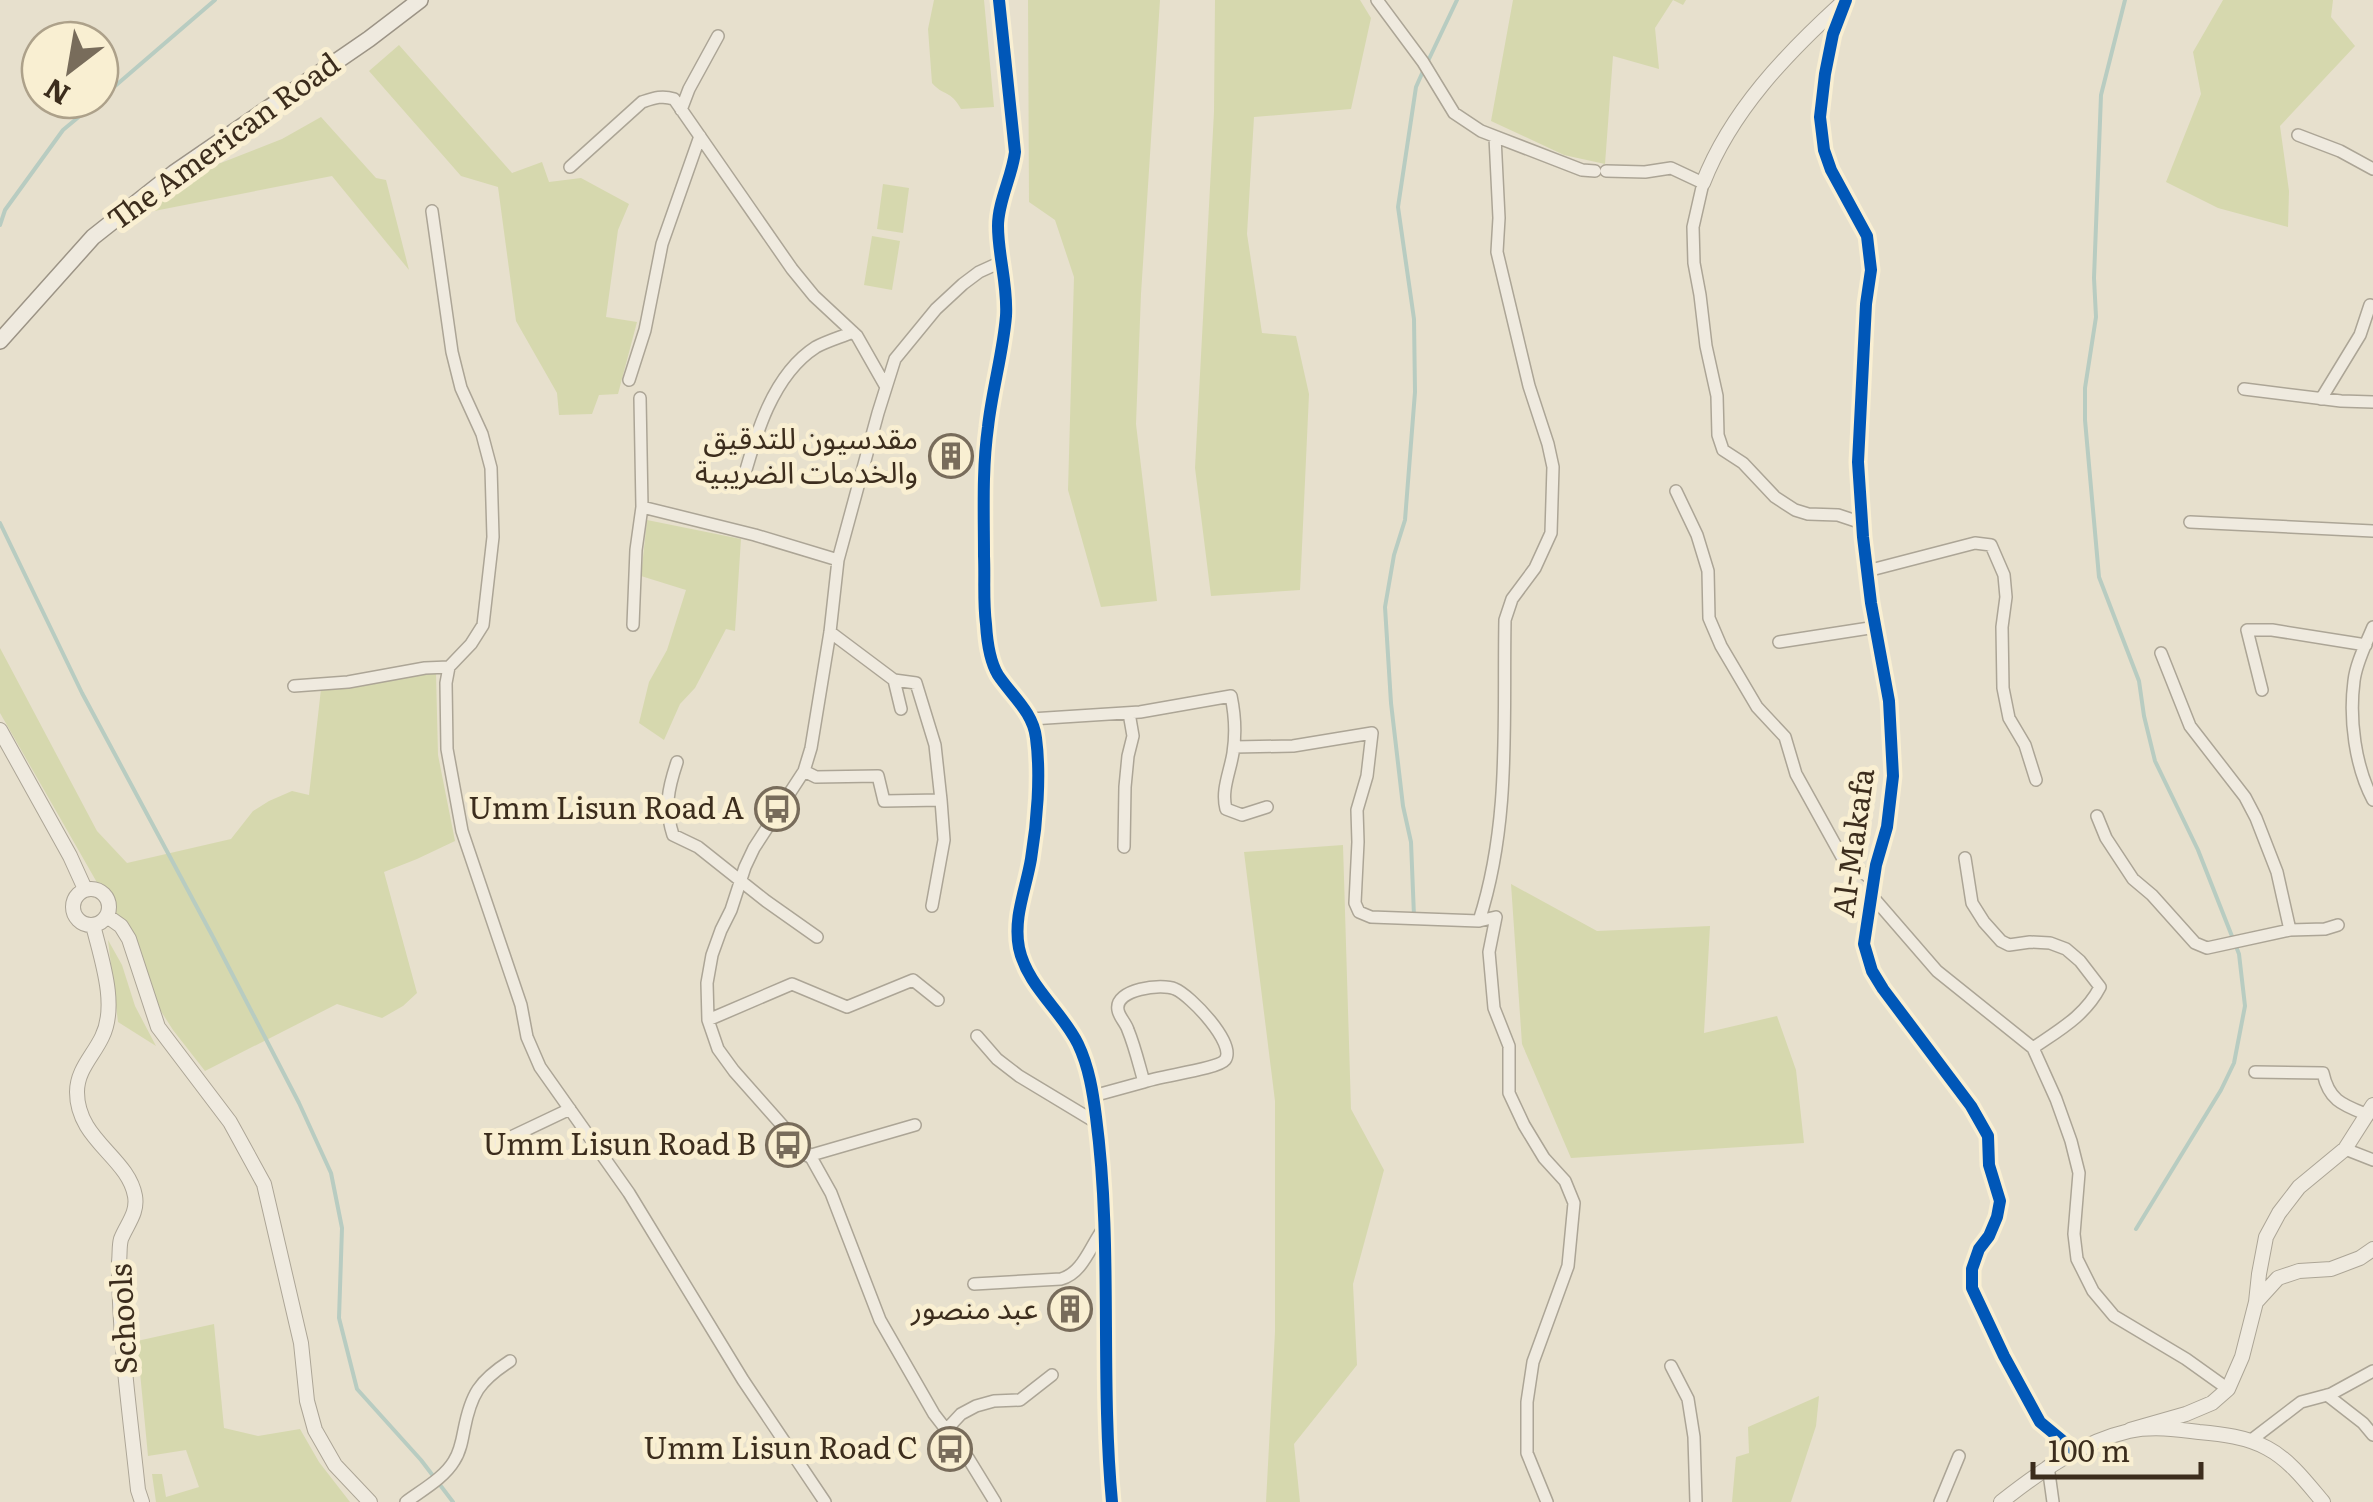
<svg xmlns="http://www.w3.org/2000/svg" width="2373" height="1502" viewBox="0 0 2373 1502" font-family="Literata,'Noto Sans Arabic',serif">
  <style>
    .green { fill: #d6d8ae }
    .lines { fill: none; stroke-linecap: round; stroke-linejoin: round }
    .stream { stroke: #b8ccc1; stroke-width: 4 }
    .minor-casing { stroke: #aca596; stroke-width: 14 }
    .tertiary-casing { stroke: #aca596; stroke-width: 16 }
    .secondary-casing { stroke: #9c9486; stroke-width: 18 }
    .minor { stroke: #efeadf; stroke-width: 11 }
    .tertiary { stroke: #efeadf; stroke-width: 14 }
    .secondary { stroke: #efeadf; stroke-width: 15 }
    .cycleway-casing { stroke: #f9efd2; stroke-width: 19 }
    .cycleway { stroke: #0057b8; stroke-width: 12 }
    .labels { text-anchor: middle; stroke-width: 10; stroke-linejoin: round; paint-order: stroke }
    .street-label { font-size: 30px; fill: #3c2d1d; stroke: #f9efd2 }
    .poi-label { font-size: 30px; fill: #3c2d1d; stroke: #f9efd2; text-anchor: end }
  </style>
  <rect width="100%" height="100%" fill="#e7e0cd"/>
  <path class="green" d="M934,0h50l10,107 -33,2c-10,-19 -18,-13 -29,-26l-4,-54z
    M1028,0h132l-19,294 -5,130 21,177 -56,6 -33,-117 6,-213 -19,-57 -26,-18z
    M1215,0h145l11,18 -20,91 -97,8 -7,117 15,99 34,3 13,58 -9,196 -89,6 -16,-128 19,-356z
    M1513,0h173l-3,5 -10,-5 -18,28 4,41 -46,-13 -8,108 -41,-9 -73,-34z
    M2223,0h110l-2,17 24,29 -75,80 9,65 -1,36 -70,-19 -52,-26 35,-88 -8,-42z
    M399,45l113,128 30,-11 7,20 32,-4 48,26 -11,26 -12,87 31,5 -19,72 -19,1 -7,19 -33,1 -2,-22 -41,-72 -18,-134 -37,-11 -92,-105z
    M321,117l55,61 10,2 23,90 -77,-94 -188,37 69,-47 69,-27z
    M883,184l26,4 -6,45 -26,-4z
    M872,236l28,5 -8,49 -28,-5z
    M647,520l94,19 -6,92 -9,-2 -31,59 -15,16 -16,36 -25,-17 10,-41 18,-32 19,-60 -45,-14z
    M0,648l97,183 30,32 104,-24 22,-28 16,-10 23,-10 17,4 12,-106 115,-16 2,82 17,86 -38,18 -33,13 33,121 -14,13 -21,12 -45,-14 -132,67 -32,-41 -16,-25 -50,-105 -107,-187z
    M1343,845l8,264 33,61 -31,114 4,81 -63,79 6,58h-34l9,-170v-231l-31,-249z
    M1511,884l86,47 113,-5 -6,107 73,-17 19,54 8,73 -233,15 -49,-114z
    M108,940l14,25 13,41 21,40 -38,-24z
    M214,1324l10,104 34,8 42,-7 19,33 31,40h-194l-4,-28h10l4,23 33,-10 -13,-37 -38,6 -11,-115z
    M1819,1396l-3,30 -25,76h-59l4,-45 13,-4 -1,-26z"/>
  <g class="lines">
    <path class="stream" d="M2125,0l-24,95 -7,183 2,39 -11,71v32l14,157 40,104 5,35 11,45 43,89 41,104 6,52 -11,57 -13,27 -85,139
      M1428,61l29,-61
      M100,99l115,-99
      M0,225l5,-15 58,-80 36,-30
      M0,523l82,170 131,244 86,166 32,70 11,55 -3,90 18,71 64,71 32,42
      M1414,916l-3,-74 -8,-36 -12,-103 -6,-96 9,-52 11,-35 10,-128 -1,-73 -16,-112 18,-120 8,-18"/>
    <g class="minor-casing">
      <path id="minor" d="M1377,0l46,62 31,51 27,18 101,39 13,1
        M681,110l8,-21 29,-53
        M2298,135l42,16 33,18
        M570,167l72,-65c12,-4 20,-7 32,-3l118,170 22,27 43,40 29,51
        M1606,171l39,1 26,-4 32,15 -10,44 1,36 6,32 6,51 11,50 1,39 5,15 20,13 32,34 20,13 13,4 30,1 24,8
        M432,211l20,141 9,36 21,46 9,34 2,69 -10,88 -12,19 -22,23 -3,16 1,66 15,82 59,174 6,32 13,30 89,126 114,187 82,122
        M629,380l16,-50 17,-86 38,-108
        M2244,389l97,12 32,1
        M640,398l2,109
        M2321,399l39,-64 10,-30
        M742,484c13,-47 30,-109 74,-137 11,-6 25,-10 37,-15
        M1676,491l21,44 11,36 1,47 12,28 36,61 28,30 11,37 46,83 32,24
        M2190,522l183,9
        M1867,571l108,-28 16,2 13,30 2,22 -4,30 1,61 6,30 16,27 11,35
        M633,625l3,-75 6,-43 113,28 83,25
        M2373,627c-7,17 -17,36 -19,54 -5,38 1,85 19,119
        M830,632l64,48 7,29
        M1779,642l97,-15
        M2161,653l29,73 55,71 11,21 21,54 13,58
        M894,680l22,3 19,62 6,55 3,40 -12,66
        M294,686l54,-4 77,-14 24,-1
        M2262,690l-15,-60h25l94,15
        M1031,719l109,-7 91,-16c4,19 5,38 2,57 -3,19 -12,37 -7,56l16,6 25,-8
        M1234,747l59,-1 79,-13 -5,43 -10,34 1,32 -3,61 4,9 12,5 108,4c32,-99 24,-199 26,-301l7,-21 23,-31 16,-35 2,-66 -5,-23 -19,-58 -32,-134 2,-34 -4,-81
        M677,762c-9,27 -13,45 -4,73l25,12 68,54 51,36
        M804,771l12,6 62,-1 6,25 57,-1
        M2097,816l9,22 27,41 19,16 43,48 12,5 83,-18 35,-1 13,-4
        M1124,847l1,-60 3,-31 5,-20 -4,-23
        M1965,858l7,45 12,19 17,19 8,4 21,-3 20,1 16,6 14,12 20,26c-15,29 -41,43 -67,61
        M1872,896l65,75 96,77 23,51 15,42 8,32 -5,61 3,25 16,32 21,25 72,43 42,30
        M1479,921l17,-4 -7,35 5,56 15,38v47l15,32 20,33 21,23 9,22 -6,63 -35,96 -6,40v51l20,49
        M708,1020l84,-36 55,23 66,-27 25,20
        M977,1036l20,23 22,17 78,47
        M2255,1072l68,1c6,28 20,32 45,42
        M1093,1096l51,-14c-5,-17 -9,-35 -16,-52 -2,-7 -9,-13 -10,-20 -4,-21 44,-27 57,-21 15,6 62,55 50,71 -7,9 -66,16 -81,22
        M492,1146l78,-37
        M2345,1149l28,11
        M808,1156l107,-31
        M974,1284l87,-5c23,-6 30,-36 45,-54
        M1671,1366l17,33 6,38 2,65
        M2327,1395l36,28 10,12
        M946,1430l15,-16 15,-8 18,-5 26,-1 32,-25
        M2250,1441l51,-39 30,-8 42,-23
        M2048,1466l5,36
        M406,1502c16,-12 38,-24 48,-41 6,-9 8,-20 10,-31 7,-36 15,-49 46,-69
        M995,1502l-27,-44 -34,-44 -54,-94 -49,-127 -19,-34 -78,-88 -16,-22 -10,-29 -1,-37 5,-28 9,-25 10,-20 14,-43 9,-19 50,-77 7,-23 19,-116 8,-72 40,-147 17,-54 41,-50 27,-25 16,-12 22,-10
        M1940,1502l19,-46"/>
    </g>
    <g class="tertiary-casing">
      <path id="tertiary" d="M999,0l16,152c-3,25 -17,49 -17,74 0,30 10,59 8,90 -3,37 -14,74 -18,111 -6,43 -4,86 -4,129 1,22 -1,45 2,68 1,17 3,36 12,51 14,21 35,37 38,63 5,37 1,85 -5,121 -5,30 -18,58 -12,89 8,38 43,63 59,96 11,23 15,49 18,73 17,128 4,257 16,385
        M1846,0l-13,34 -8,40 -5,43 4,33 7,20 36,66 4,34 -5,34 -8,158 5,75 8,66 18,98 4,75 -6,51 -11,38 -12,79 8,27 11,18 88,117 17,30 1,29 11,36 -3,16 -8,19 -10,13 -7,20v19l32,68 36,66 35,29
        M1703,183c28,-72 83,-129 139,-180
        M0,730l70,126 15,33
        M73 907a18 18 0 1 1 36 0a18 18 0 1 1-36 0Z
        M107,916l14,10 8,13 29,88 72,95 34,62 37,159 6,58 8,29 20,35 35,37
        M93,925c8,33 25,80 9,112 -9,19 -25,33 -25,55 0,48 51,65 58,104 3,17 -8,28 -14,43 -2,7 -1,15 -2,23 0,76 11,152 19,228l4,12
        M2257,1301l21,-23 21,-7 32,-2 29,-11 13,-9
        M2130,1430l56,-16 26,-11 16,-14 14,-32 14,-55 3,-28 7,-37 13,-24 20,-26 46,-38 28,-44
        M2001,1502c38,-30 80,-60 128,-71 22,-5 48,-2 70,1 23,2 48,5 68,16 23,12 40,35 56,54"/>
    </g>
    <g class="secondary-casing">
      <path id="secondary" d="M0,341l93,-104 81,-64 195,-134 51,-39"/>
    </g>
    <use href="#minor" class="minor"/>
    <use href="#tertiary" class="tertiary"/>
    <use href="#secondary" class="secondary"/>
    <g class="cycleway-casing">
      <path id="cycleway" d="M999,0l16,152c-3,25 -17,49 -17,74 0,30 10,59 8,90 -3,37 -14,74 -18,111 -6,43 -4,86 -4,129 1,22 -1,45 2,68 1,17 3,36 12,51 14,21 35,37 38,63 5,37 1,85 -5,121 -5,30 -18,58 -12,89 8,38 43,63 59,96 11,23 15,49 18,73 17,128 4,257 16,385
        M1846,0l-13,34 -8,40 -5,43 4,33 7,20 36,66 4,34 -5,34 -8,158 5,75 8,66 18,98 4,75 -6,51 -11,38 -12,79 8,27 11,18 88,117 17,30 1,29 11,36 -3,16 -8,19 -10,13 -7,20v19l32,68 36,66 35,29"/>
    </g>
    <use href="#cycleway" class="cycleway"/>
  </g>
  <defs>
    <g id="building-ring" transform="scale(2.25)"><circle r="9.5" fill="#f9efd2" stroke="#786c5b" stroke-width="1.5"/><path d="M-4-6H4V6H1V3H-1V6H-4ZM-2.5-4.3h1.7v1.8h-1.7ZM.8-4.3h1.7v1.8H.8ZM-2.5-1h1.7V.8h-1.7ZM.8-1h1.7V.8H.8Z" fill="#786c5b"/></g>
    <g id="bus-ring" transform="scale(2.25)"><circle r="9.5" fill="#f9efd2" stroke="#786c5b" stroke-width="1.5"/><path d="M-5-6H5V4H4V6H2V4H-2V6H-4V4H-5ZM-3.5-4V0h7V-4ZM-3.5 1.2v1.5H-2V1.2ZM2 1.2v1.5H3.5V1.2Z" fill="#786c5b"/></g>
  </defs>
  <g fill-rule="evenodd">
    <use href="#building-ring" x="951" y="456"/>
    <use href="#bus-ring" x="777" y="809"/>
    <use href="#bus-ring" x="788" y="1145"/>
    <use href="#building-ring" x="1070" y="1309"/>
    <use href="#bus-ring" x="950" y="1449"/>
  </g>
  <g class="labels">
    <g class="street-label">
      <text transform="translate(224 142) rotate(-36)" y="10">The American Road</text>
      <text transform="translate(1854 843) rotate(-82)" y="10">Al-Makafa</text>
      <text transform="translate(124 1319) rotate(-93)" y="10">Schools</text>
    </g>
    <g class="poi-label">
      <text x="918" y="449">مقدسيون للتدقيق<tspan x="918" dy="34">والخدمات الضريبية</tspan></text>
      <text x="744" y="819">Umm Lisun Road A</text>
      <text x="756" y="1155">Umm Lisun Road B</text>
      <text x="1038" y="1319">عبد منصور</text>
      <text x="918" y="1459">Umm Lisun Road C</text>
    </g>
  </g>
  <g transform="translate(70 70) rotate(211)"><circle r="48" fill="#f9efd2" stroke="#ada18a" stroke-width="2.5"/>
  <path d="M0-8L18 38L0 25L-18 38Z" fill="#786c5b"/>
  <text y="-15" font-size="28" font-weight="bold" text-anchor="middle" fill="#3c2d1d">N</text>
  </g>
  <path d="M2033 1462v15h168v-15" fill="none" stroke="#3c2d1d" stroke-width="5"/>
  <text x="2048" y="1462" font-size="30" fill="#3c2d1d" stroke="#f9efd2" stroke-width="8" paint-order="stroke">100 m</text>
</svg>
